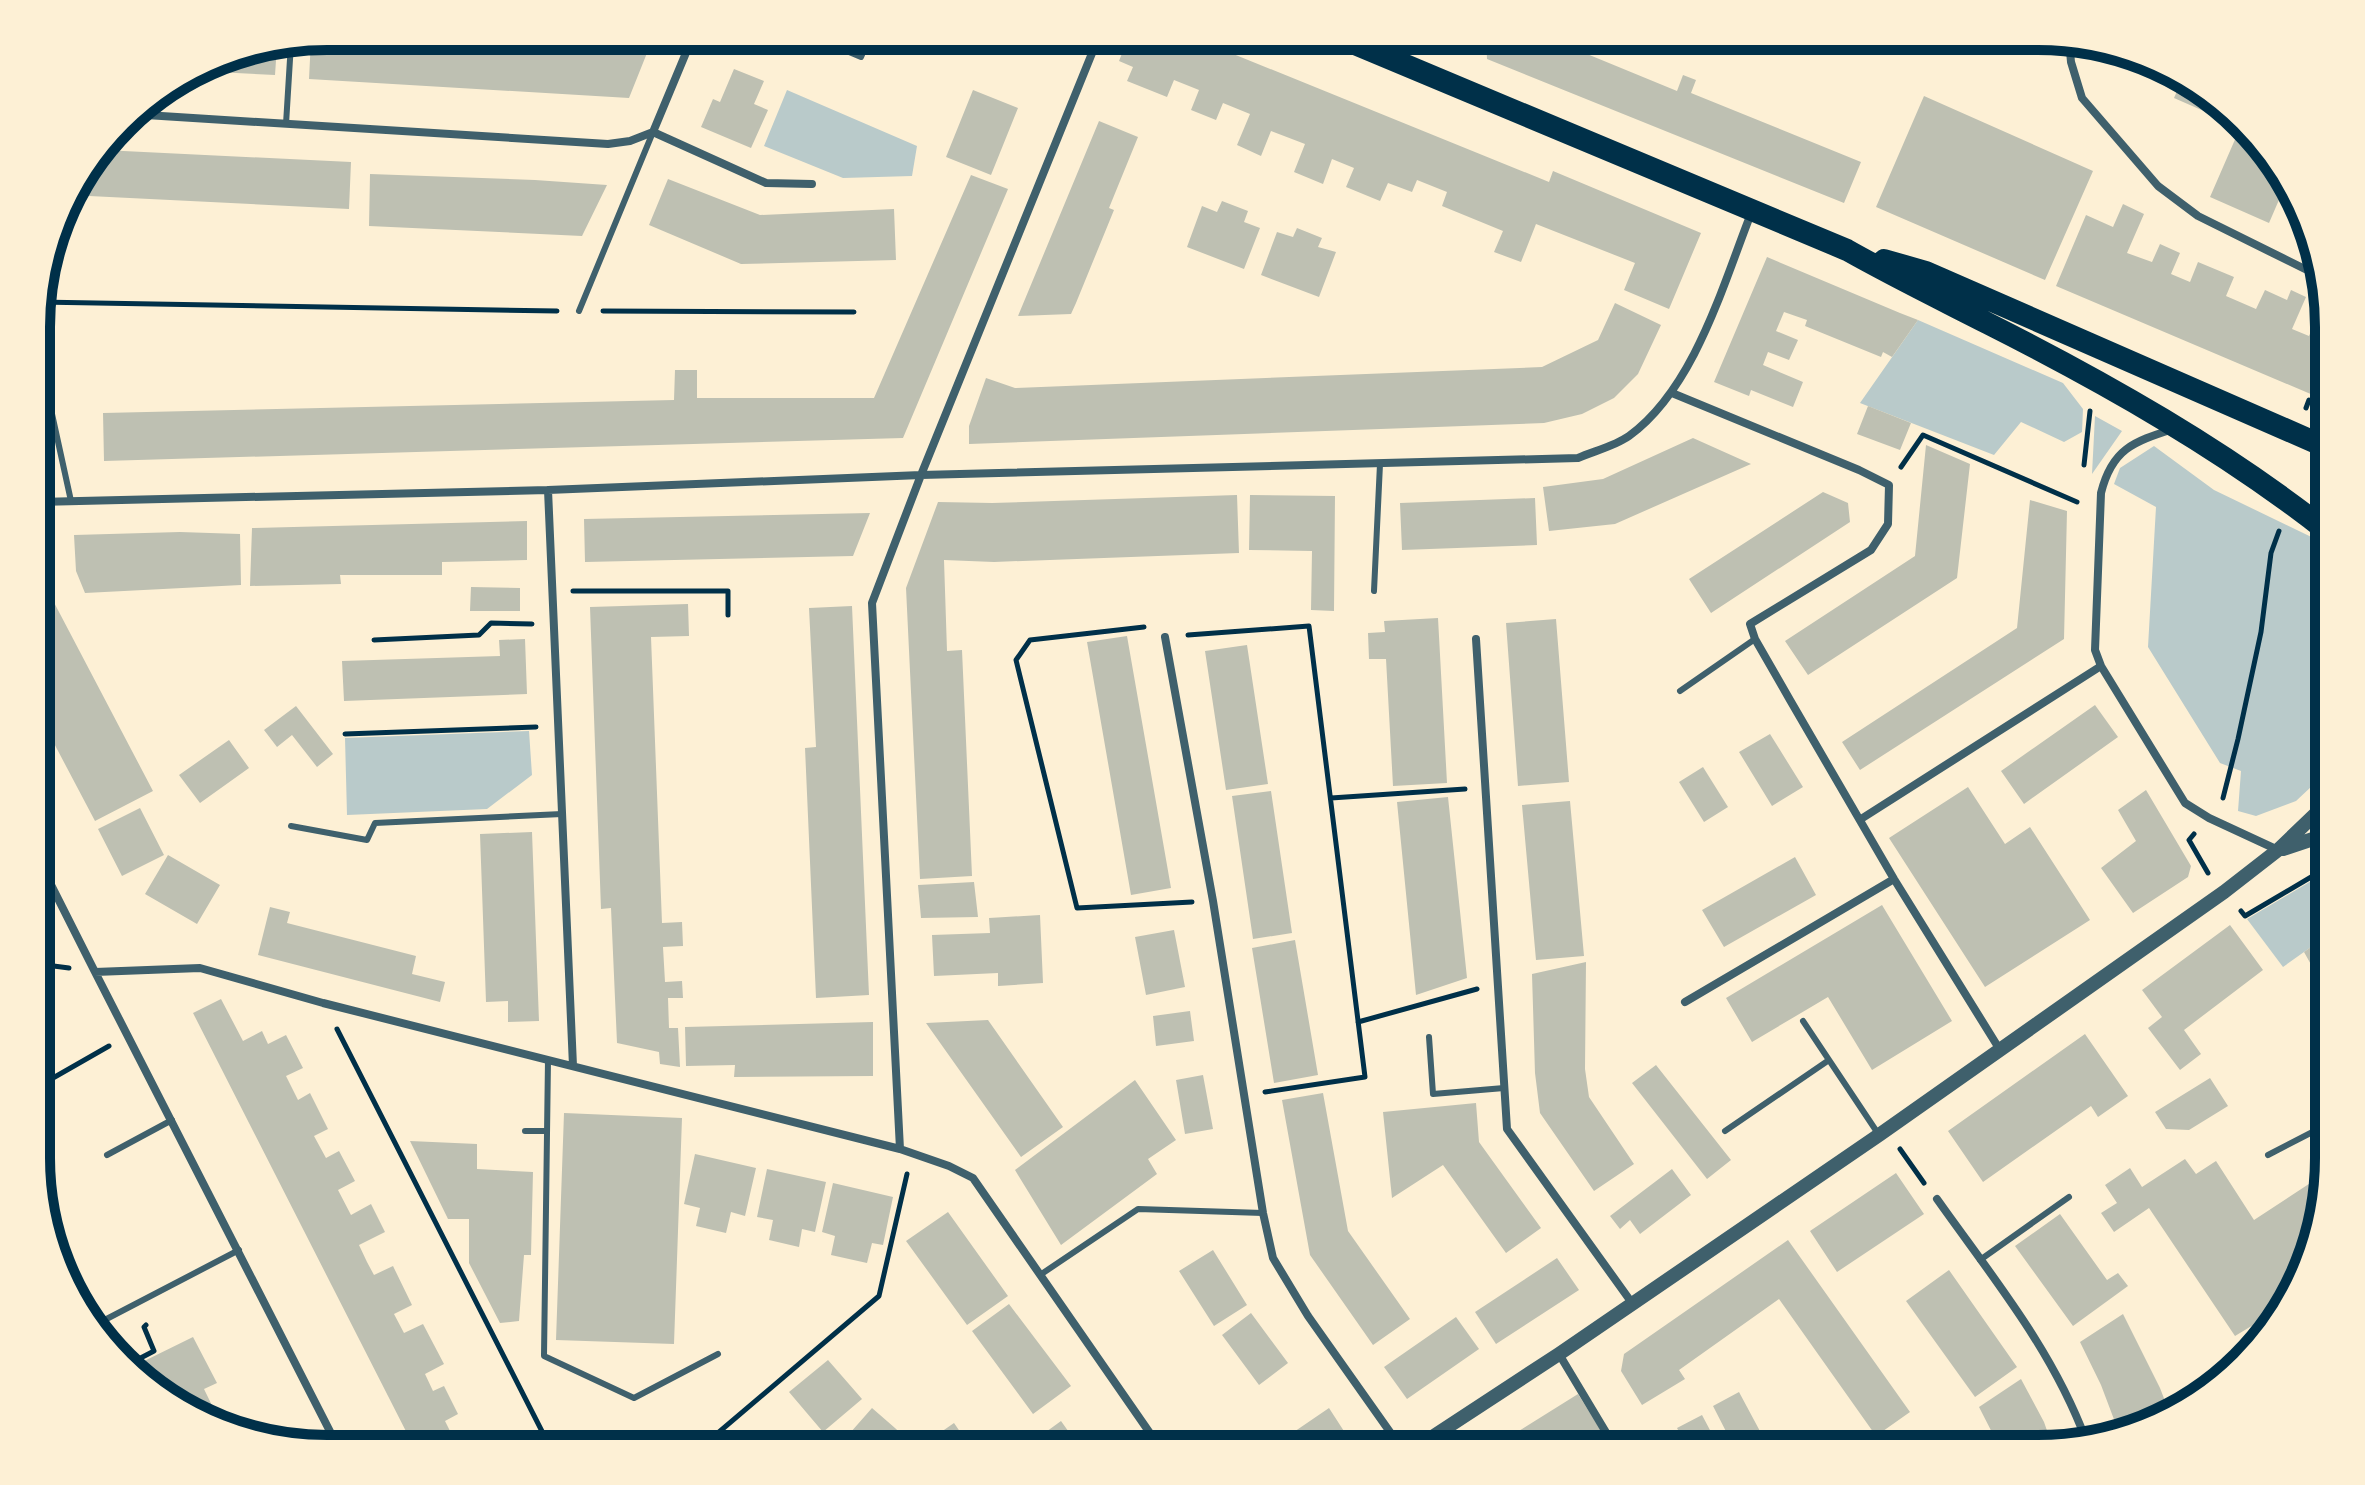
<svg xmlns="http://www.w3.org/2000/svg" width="2365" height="1485" viewBox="0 0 2365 1485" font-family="'Open Sans',sans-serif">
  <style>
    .green { fill: #b9caca }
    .building { fill: #bec0b2 }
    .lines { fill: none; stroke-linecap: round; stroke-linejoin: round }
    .path { stroke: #003049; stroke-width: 5 }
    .service { stroke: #3f606c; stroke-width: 6 }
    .minor { stroke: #3f606c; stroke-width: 8 }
    .tertiary { stroke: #3f606c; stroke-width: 14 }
    .trunk { stroke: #003049; stroke-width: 22 }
    .rim { fill: none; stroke: #003049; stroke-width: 10 }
  </style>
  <rect width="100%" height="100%" fill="#fdf0d5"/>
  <path class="green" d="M787,90l130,56 -5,30 -69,2 -79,-32z
    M1918,320l145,63 20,26 -1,23 -18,10 -43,-20 -27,33 -134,-52z
    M2095,416l27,15 -30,43z
    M2154,446l60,44 114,55v226l-32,30 -40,15 -18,-5 3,-40 -21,-8 -72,-116 8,-140 -42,-23 6,-16z
    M529,731l3,44 -45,34 -140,6 -2,-77z
    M2328,871v64l-45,32 -36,-48z"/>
  <path class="building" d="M327,36h181l33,4v-4h30v4l32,2v-6h27v7h21l-22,55 -320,-19 2,-40z
    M1129,36h60l360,146 4,-11 148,62 -32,76 -45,-19 11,-27 -99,-39 -15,38 -27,-10 9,-21 -61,-25 5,-14 -30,-12 -5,12 -24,-9 -8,18 -34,-14 8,-19 -22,-9 -9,25 -29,-12 11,-28 -34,-13 -10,25 -24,-11 13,-31 -27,-11 -7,17 -25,-10 8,-20 -25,-10 -7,17 -40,-16 6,-14 -14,-6z
    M1486,36h68l-1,4 124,51 6,-16 13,5 -5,13 170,69 -17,41 -357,-144z
    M277,46l-2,29 -79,-4 20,-13z
    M734,69l30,12 -10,23 14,6 -17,38 -50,-21 12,-28 7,3z
    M2183,77l16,8 39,41 -64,-28z
    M973,90l45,18 -27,67 -45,-18z
    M1924,96l169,75 -48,109 -169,-73z
    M1099,121l39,16 -29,71 5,2 -38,93 -5,11 -53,2z
    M2240,128l48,51 -19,44 -59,-26z
    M103,150l248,12 -2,47 -280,-14z
    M370,174l165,6 72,5 -25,51 -213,-10z
    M971,175l37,14 -105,249 -799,23 -1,-48 571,-13 1,-30h22v28h177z
    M668,179l92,36 134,-6 2,51 -155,4 -92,-39z
    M1222,201l26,10 -4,11 16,6 -16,41 -57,-22 15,-41 15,6z
    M2123,204l21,10 -17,39 25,9 8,-18 20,9 -9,21 19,8 8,-20 36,15 -8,19 30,13 9,-19 22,10 4,-10 15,7 -14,32 17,7 13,-30 6,2v50l-15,37 -257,-109 30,-71 27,12z
    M1297,228l25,10 -4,9 18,5 -17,45 -58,-22 16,-43 16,5z
    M1767,257l133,56 18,7 -26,37 -9,-5 -2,5 -76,-31 2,-6 -23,-8 -8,19 22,9 -9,20 -21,-8 -5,13 40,17 -10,25 -42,-17 -2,6 -35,-14z
    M1615,303l46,22 -23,49 -24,24 -32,16 -38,9 -575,21v-18l17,-48 29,10 527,-21 56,-27z
    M1868,406l43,17 -11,27 -43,-16z
    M1693,438l58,26 -136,60 -66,7 -6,-44 60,-8z
    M1926,445l44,19 -13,114 -149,97 -23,-34 130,-85z
    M1823,492l25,11 2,19 -139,91 -22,-34z
    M1237,495l2,58 -245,9 -50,-2 3,91 15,-1 10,226 -52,3 -14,-291 32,-86 54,1z
    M1250,495l85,1 -1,115 -23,-1 1,-59 -63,-1z
    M1535,498l2,47 -135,5 -2,-47z
    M2030,500l37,11 -3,128 -204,131 -18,-28 175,-114z
    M870,513l-17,43 -268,6 -1,-43z
    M527,521v39l-85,2v13h-102l1,9 -91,2 2,-58z
    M180,532l60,2 1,51 -156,8 -9,-22 -2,-36z
    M38,572l115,219 -58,30 -57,-108z
    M471,587l49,1v23h-50z
    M688,604l1,32 -38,1 11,286 20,-1 1,24 -20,1 2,35 17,-1 1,17h-15l1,30h9l2,39 -20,-3 -1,-12 -42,-9 -6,-135 -10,1 -11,-302z
    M852,606l17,389 -53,3 -11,-250 11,-1 -7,-139z
    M1438,618l9,165 -54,3 -7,-127h-17l-1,-26 17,-1 -1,-11z
    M1556,619l13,163 -51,4 -12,-163z
    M1127,636l44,252 -40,7 -44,-253z
    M525,639l2,55 -183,7 -2,-40 158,-5 -1,-16z
    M1247,645l21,139 -42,6 -21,-139z
    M2095,705l23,32 -94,67 -23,-33z
    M296,706l37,48 -16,13 -25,-32 -15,12 -13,-17z
    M1770,734l33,53 -31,19 -33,-54z
    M229,740l20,28 -49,35 -21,-28z
    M1703,767l25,40 -24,15 -25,-40z
    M1968,787l37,57 25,-17 60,93 -105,67 -96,-149z
    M2146,790l45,76 -3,11 -55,36 -32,-45 35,-27 -18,-31z
    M1271,791l21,142 -39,6 -21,-143z
    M1448,797l19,181 -51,17 -19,-193z
    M1570,801l14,155 -48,4 -14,-155z
    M140,808l24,47 -42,21 -24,-47z
    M532,832l7,189 -31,1v-21l-22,1 -6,-168z
    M168,855l52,30 -23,39 -52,-30z
    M1795,857l21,38 -92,52 -22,-37z
    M974,882l4,35 -57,1 -3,-33z
    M1882,905l70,116 -80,49 -44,-73 -76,45 -26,-44z
    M270,907l20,5 -3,11 129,33 -4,18 33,8 -5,20 -182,-47z
    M1040,915l3,68 -45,3v-13l-64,3 -2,-41 58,-2 -1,-15z
    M2230,925l33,45 -79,60 17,24 -21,16 -32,-42 14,-11 -20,-27z
    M1174,930l11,57 -39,8 -11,-58z
    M2328,935v60l-24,-43z
    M1295,940l23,135 -44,8 -22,-135z
    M1586,962l-1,107 4,28 45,67 -40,27 -54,-78 -5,-40 -3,-99z
    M221,999l22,42 19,-10 6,13 18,-9 17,33 -17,8 12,24 12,-7 18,36 -14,7 12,22 13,-7 16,30 -17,9 13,25 20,-11 14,28 -26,13 8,17 7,13 19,-9 19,39 -18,9 10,19 19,-9 21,40 -19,10 8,17 11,-5 14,28 -13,7 14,28h-44l-222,-436z
    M1190,1011l4,30 -38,5 -3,-30z
    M988,1020l75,107 -42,30 -95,-134z
    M873,1022v54l-139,1 1,-12 -49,1 -1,-39z
    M2085,1034l43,62 -30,21 -7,-11 -108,76 -35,-51z
    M1656,1065l75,95 -24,19 -75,-96z
    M1203,1075l10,54 -28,5 -9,-54z
    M2210,1078l18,28 -39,24 -23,-1 -11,-17z
    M1135,1080l41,60 -28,19 9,15 -96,71 -46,-75z
    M1323,1093l25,138 62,88 -37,26 -63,-90 -28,-155z
    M1476,1103l3,39 62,86 -35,25 -63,-88 -51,33 -9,-86z
    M564,1113l118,5 -8,226 -118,-4z
    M410,1141l67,3v25l56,3 -2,83h-7l-5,66 -19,2 -31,-60v-44h-21z
    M2328,1143v34l-14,-26z
    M695,1154l61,14 -11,48 -14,-4 -5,21 -30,-7 4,-18 -16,-4z
    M2185,1159l11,15 20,-13 38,59 67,-44 5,9 -44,129 -9,-1 -38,23 -86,-128 -35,24 -13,-19 16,-10 -12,-18 25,-17 12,19z
    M767,1169l59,13 -11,50 -13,-3 -3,18 -30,-7 4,-20 -16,-3z
    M1672,1169l19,26 -51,39 -10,-14 -10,9 -10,-13z
    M1896,1173l28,41 -87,58 -27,-41z
    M833,1183l60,14 -10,48 -11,-2 -5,20 -36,-8 4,-19 -13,-4z
    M948,1212l60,84 -41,29 -61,-84z
    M2060,1214l47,66 11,-7 10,13 -55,40 -58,-80z
    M56,1240l20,41 -7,4 -15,-44z
    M1788,1240l122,172 -34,24 -97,-137 -100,71 6,9 -43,26 -21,-34 3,-17z
    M1213,1250l34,55 -33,21 -35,-55z
    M1557,1258l22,32 -83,54 -21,-32z
    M1949,1270l68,97 -42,30 -69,-96z
    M1009,1304l62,82 -38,28 -61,-83z
    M1251,1313l37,50 -29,22 -37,-50z
    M2123,1314l37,74 10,26 -52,16 -17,-45 -21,-43z
    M1456,1317l23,32 -72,50 -23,-32z
    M193,1337l24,46 -13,6 19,39 -57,-28 -32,-34z
    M828,1360l34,39 -39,33 -34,-40z
    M2021,1379l23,43 9,26h-53l-21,-41z
    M1739,1392l30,56 -34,1 -22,-43z
    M1578,1394l27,43 -19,12h-62l-10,-15z
    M872,1408l23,20 22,21h-65l-9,-8z
    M1329,1408l22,34 -10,7h-72z
    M1702,1415l18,34h-32l-11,-21z
    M1061,1421l20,28h-50l-3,-4z
    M954,1423l18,26h-34l-7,-10z
    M1859,1435l30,13h-36z"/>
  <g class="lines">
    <path class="path" d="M1444,36v15
      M38,302l519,9
      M603,311l251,1
      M2306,408l3,-8 19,7
      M2084,465l6,-54
      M1901,467l22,-32 154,67
      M573,591h155v24
      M1144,627l-114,13 -14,20 61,248 115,-6
      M1188,635l121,-9 56,451 -100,15
      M374,640l105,-5 12,-12 41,1
      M345,734l191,-7
      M1331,798l134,-9
      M2223,798l15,-59 23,-107 10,-79 8,-22
      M2194,834l-5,6 19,33
      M2241,911l4,5 83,-49
      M38,964l31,4
      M1358,1022l119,-33
      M337,1029l214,420
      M38,1107l8,-4v-21l63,-36
      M1900,1149l24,34
      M131,1363l23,-12 -10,-24 2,-2
      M699,1449l180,-153 28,-122"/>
    <path class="service" d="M811,36l50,21 9,-21
      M286,124l5,-81
      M579,311l74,-179
      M38,350l33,151
      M1374,591l6,-127
      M1680,691l75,-52
      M291,826l76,14 8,-17 187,-9
      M1803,1021l76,114
      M1429,1037l4,57 71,-6
      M548,1060l-4,296 90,42 84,-44
      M525,1131h21
      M1725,1131l104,-71
      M107,1155l65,-35
      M2268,1155l60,-31
      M1980,1260l89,-63
      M1040,1275l98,-66 125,4
      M95,1325l144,-75"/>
    <path class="minor" d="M2069,40l2,22 11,36 76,88 40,30 121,60
      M130,114l478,30 22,-3 23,-9
      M653,132l113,51 46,1
      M653,132l40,-96
      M1672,393l187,77 30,15 -1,39 -17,26 -121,74 5,15 35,61 104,179 106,171
      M2173,429c-40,13 -61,20 -72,64l-6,157 6,16 84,137 24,15 69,32
      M548,490l25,576
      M38,502l510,-12 373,-15 657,-17c16,-7 37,-12 51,-22 66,-48 94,-152 123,-225
      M1165,637l48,264 50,312 10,45 35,58 94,133
      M1476,639l31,490 125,174
      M1861,819l240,-153
      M38,859l57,113 105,-4 123,35 577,146 49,17 24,12 188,271
      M95,972l244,477
      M1685,1002l209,-123
      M900,1149l-28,-546 49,-128 178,-439
      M1937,1199c56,79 115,150 149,241
      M1559,1354l57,95"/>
    <path class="tertiary" d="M2283,849l45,-15
      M1414,1449l145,-95 320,-219 345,-243 54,-42 50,-48"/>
    <path class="trunk" d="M1336,36l511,214c46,26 93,49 140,73 119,60 237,127 341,209
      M1884,260l42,12 402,176"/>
  </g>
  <path d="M0 0H2365V1485H0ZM327 50H2038A277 277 0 0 1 2315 327V1158A277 277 0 0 1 2038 1435H327A277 277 0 0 1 50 1158V327A277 277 0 0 1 327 50Z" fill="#fdf0d5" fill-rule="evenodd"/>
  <path class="rim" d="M327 50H2038A277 277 0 0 1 2315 327V1158A277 277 0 0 1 2038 1435H327A277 277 0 0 1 50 1158V327A277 277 0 0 1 327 50Z"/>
</svg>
